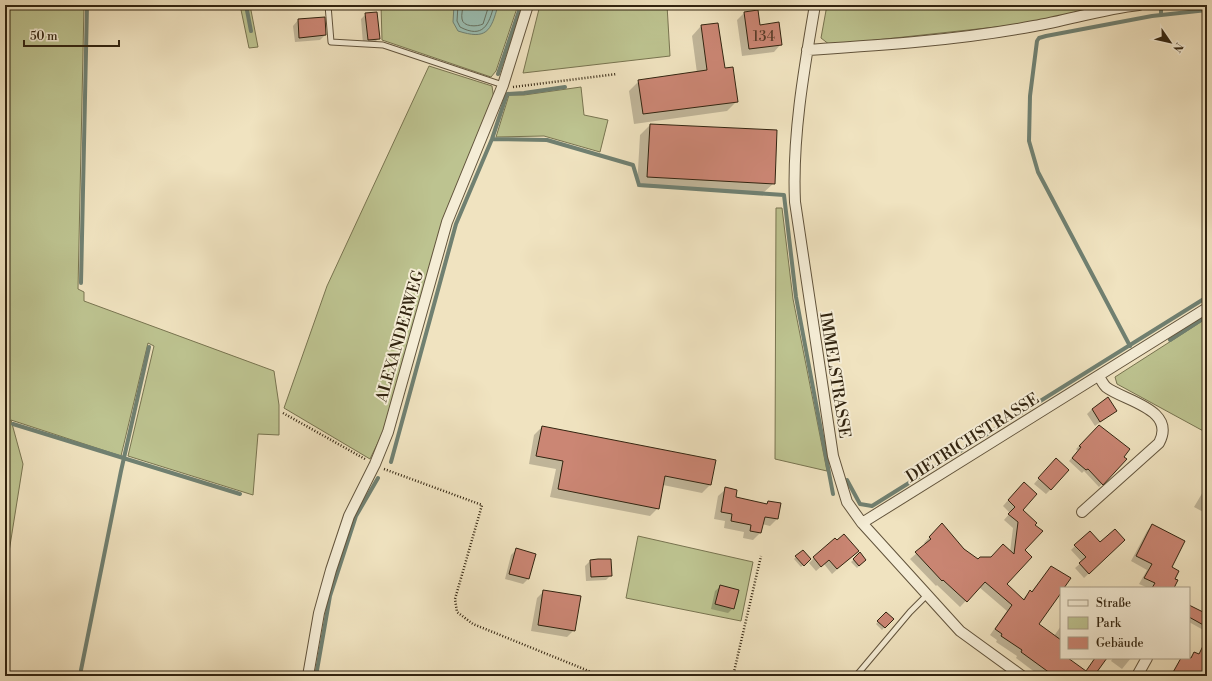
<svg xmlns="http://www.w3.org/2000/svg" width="1212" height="681" viewBox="0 0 1212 681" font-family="'Libre Bodoni',serif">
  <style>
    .green { fill: #bdc390; stroke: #787450 }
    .water { fill: #9abeb2; stroke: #708071 }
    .shadow { fill: #0003 }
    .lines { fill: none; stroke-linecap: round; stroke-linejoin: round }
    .shore { stroke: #667161; stroke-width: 1 }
    .stream { stroke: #708071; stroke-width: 4 }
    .building { fill: #cb8674; stroke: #322410 }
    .lane-casing { stroke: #62543c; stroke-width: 7 }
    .street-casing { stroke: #62543c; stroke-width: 12 }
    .path { stroke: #322410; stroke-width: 2.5; stroke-dasharray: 1 2; stroke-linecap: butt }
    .lane { stroke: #f5edd6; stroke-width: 5 }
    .street { stroke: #f5edd6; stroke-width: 10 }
    .labels { text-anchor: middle; stroke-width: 4; stroke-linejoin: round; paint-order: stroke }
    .number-label { font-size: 14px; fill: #583c29 }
    .street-label { font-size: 16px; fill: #322410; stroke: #f5edd6 }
  </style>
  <rect width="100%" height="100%" fill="#f0e3c0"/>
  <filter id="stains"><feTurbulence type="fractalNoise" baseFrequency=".005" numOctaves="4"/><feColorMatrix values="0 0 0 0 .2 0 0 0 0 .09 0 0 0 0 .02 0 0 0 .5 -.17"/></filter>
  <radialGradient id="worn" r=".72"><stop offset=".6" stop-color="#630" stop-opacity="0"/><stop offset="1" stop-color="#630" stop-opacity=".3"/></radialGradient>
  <path class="green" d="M5,5h79l-6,284 6,3v9l190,70 5,34v30l-21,-1 -5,61 -125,-39 26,-110 -6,-3 -27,113 -110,-36 12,44 -18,113z
    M240,5h10l8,42 -9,1z
    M381,5h137l-22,66 -5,6 -109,-37z
    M540,5h127l3,51 -147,17z
    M827,5h276l-70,18 -203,22 -9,-7z
    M429,66l63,20 2,14 -18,41 -92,289 -14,29 -86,-51 43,-122z
    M581,87l3,28 24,5 -8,32 -56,-16 -48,1 13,-42h15z
    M776,208h6l11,91 34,172 -52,-12z
    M1207,318v115l-90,-49 -2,-7z
    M638,536l115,26 -12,59 -115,-23z"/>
  <path class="water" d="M454,5h44c-7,27 -12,35 -40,26l-5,-9z"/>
  <path class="shadow" d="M757,11l2,15 22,18 -7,8 -32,4 -5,-36 7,-7z
    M366,14l13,24 -6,6h-10l-2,-25z
    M324,18l1,17 -5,5 -25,2 -2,-16 5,-6z
    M701,26l23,43 13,32 -10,10 -93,13 -5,-33 10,-10 58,-8 -5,-37z
    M650,125l124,58 -11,10 -126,-6 3,-52z
    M1092,409l23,2 -20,15 -8,-12z
    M1099,426l27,33 -27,28 -15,-16 -2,2 -13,-12 9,-10 -2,-2z
    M542,427l168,58 -8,8 -39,-8 -5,23 -8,8 -100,-19 6,-28 -27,-5 5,-29z
    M1051,464v25l-5,5 -12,-10z
    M1207,485v29l-13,-7z
    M726,489l9,9 31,6 2,-2 9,17 -7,7 -8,-2 -2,9 -7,7 -10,-2 1,-6 -20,-4 1,-7 -11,-2 4,-23z
    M1018,489l5,61 -18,34 17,16 8,-9 1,1 20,-25 12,21h-2v3l-23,33 16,12 7,-10v32h5l17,18h-43l-24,-18 1,-2 -21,-14 1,-2 -7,-5 17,-24 -28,-24 -19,20 -23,-22 -1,1 -26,-27 16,-14 -2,-2 18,-19 22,25 14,12 32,-9 3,-24 -9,-8 6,-7 -7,-7z
    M1152,525l19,43 2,11 -1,9h-24l-9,-4 8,-14 -16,-9 16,-30z
    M1124,540l-40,38 -9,-10 7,-6 -11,-12 4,-4z
    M516,550l19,4 -7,25 -5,5 -18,-5 6,-24z
    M860,554l5,6 -8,8 -6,-6z
    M852,556l-20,18 -8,-10 -8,7 -7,-8 5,-5z
    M796,557l14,2 -9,8 -7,-8z
    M590,561l21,14 -5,5 -20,1 -1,-15z
    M721,586l12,22 -5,5 -17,-4 4,-18z
    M544,591l30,39 -7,7 -36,-6 6,-33z
    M1207,605v27l-18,-10v-14l14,5z
    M886,613l6,6 -10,11 -6,-6z
    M1207,643v25l-4,8h-33l11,-18 7,3 6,-8 4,2z
    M1113,658h18l-9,11 -11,-8z
    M943,673l3,3h-6z"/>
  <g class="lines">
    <path class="shore" d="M458,5l-1,16 3,6c23,12 29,-2 34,-22
      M463,5c0,4 -2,10 -1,14 1,8 15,8 21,5l6,-19"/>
    <path class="stream" d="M246,5l5,26
      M1161,8v7
      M498,74l23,-69
      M492,139l55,1 86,25 6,20 145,10 12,102 37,197
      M81,283l6,-278
      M1170,340l37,-24
      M1130,346l-92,-174 -9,-31 1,-45 7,-55 2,-3 7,-2 106,-20 55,-6
      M13,424l227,70
      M391,462l65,-238 36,-85 15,-45 17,-1 41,-6
      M847,480l13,24 12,2 335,-209
      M81,670l40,-199 28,-124
      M316,676l14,-80 26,-80 22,-38"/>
  </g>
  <path class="building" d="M758,10l2,15 19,-3 3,23 -33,4 -5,-37z
    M377,12l3,27 -12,1 -3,-27z
    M325,17l1,18 -27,3 -1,-19z
    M718,23l7,45 8,-1 5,35 -95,12 -5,-34 69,-10 -6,-45z
    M650,124l127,6 -2,54 -128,-7z
    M1108,397l9,14 -17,11 -8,-13z
    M1099,425l31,24 -6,8 3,2 -24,26 -15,-16 -2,1 -14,-12 9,-11 -2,-1z
    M542,426l174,34 -5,25 -46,-9 -6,33 -101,-20 5,-28 -27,-5z
    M1056,458l13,12 -18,20 -13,-12z
    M1024,482l13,12 -14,16 14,13 -2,2 8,6 -18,19 7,7 -25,27 17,16 6,-10 2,2 19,-26 20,12 -7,10h-3v5l-22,31 22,16v18h7l18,13 9,-13h12l-13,18h-40l-33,-24 1,-2 -21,-14 1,-2 -7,-5 17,-24 -27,-23 -18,20 -24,-22 -1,1 -27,-29 16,-13 -2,-2 13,-14 22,26 14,10 2,-2h11l12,-13 11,10 4,-32 -10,-8 7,-7 -7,-7z
    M725,487l12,3 -1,7 31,7 1,-3 13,2 -3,16 -13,-2 -4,16 -11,-2 1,-6 -20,-4 1,-7 -11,-2z
    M1152,524l33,17 -13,26 7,4 -4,8 3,1 -4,8h-22l3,-5 -11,-5 8,-14 -16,-8z
    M1115,529l10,11 -36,34 -10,-11 7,-6 -12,-12 16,-14 10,11z
    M844,534l15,17 -22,18 -8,-9 -8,7 -8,-10 22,-19 2,2z
    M516,548l20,6 -7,25 -20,-5z
    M803,550l8,9 -7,7 -9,-10z
    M860,552l6,8 -7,6 -6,-7z
    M598,559h13l1,17 -21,1 -1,-17z
    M720,585l19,5 -5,19 -19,-5z
    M543,590l38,6 -6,35 -37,-6z
    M1189,605l18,9v13l-18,-10z
    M886,612l8,7 -9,9 -8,-7z
    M1207,638v33l-3,5h-33l10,-18h10l3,-6 5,2z"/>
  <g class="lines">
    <g class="lane-casing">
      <path id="lane" d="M328,5l3,37 52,3 120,40
        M856,676l54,-64 17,-17"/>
    </g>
    <g class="street-casing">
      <path id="street" d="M815,5c-11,64 -23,132 -20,197l38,254 14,46 15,21 98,108 62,45
        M807,50c76,-5 153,-10 227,-24 35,-6 69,-17 105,-21
        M1082,512l77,-69c18,-34 -35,-42 -53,-56 -3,-3 -5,-7 -7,-11
        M862,523l345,-215
        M308,676l11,-63 12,-43 18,-54 26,-52 13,-32 59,-210 56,-137 25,-80
        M1137,676l10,-18"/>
    </g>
    <path class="path" d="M513,87l104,-13
      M283,413l82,46
      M384,469l98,36 -27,94 2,13 16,12 128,52
      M733,676l28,-120"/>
    <use href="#lane" class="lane"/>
    <use href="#street" class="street"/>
  </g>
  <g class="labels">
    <g class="number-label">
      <text x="764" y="41">134</text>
    </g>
    <g class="street-label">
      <text transform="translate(399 336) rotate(-74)" y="6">ALEXANDERWEG</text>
      <text transform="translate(836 375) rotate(81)" y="6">IMMELSTRASSE</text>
      <text transform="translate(972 437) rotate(-32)" y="6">DIETRICHSTRASSE</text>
    </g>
  </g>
  <rect width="1212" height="681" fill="none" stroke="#f0e3c0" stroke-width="20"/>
  <rect x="6" y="6" width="1200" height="669" fill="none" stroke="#322410" stroke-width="2"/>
  <rect x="10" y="10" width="1192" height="661" fill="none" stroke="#322410"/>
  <rect x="1060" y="587" width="130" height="72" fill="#f5edd6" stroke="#a79d87"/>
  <rect x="1068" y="600" width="20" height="6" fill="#f5edd6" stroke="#a79d87"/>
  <text x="1096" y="607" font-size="12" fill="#322410">Straße</text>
  <rect x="1068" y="617" width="20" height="12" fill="#bdc390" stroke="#a79d87"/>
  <text x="1096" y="627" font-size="12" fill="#322410">Park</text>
  <rect x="1068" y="637" width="20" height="12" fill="#cb8674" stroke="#a79d87"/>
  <text x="1096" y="647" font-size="12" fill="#322410">Gebäude</text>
  <g transform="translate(1170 42) rotate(124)" stroke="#f5edd6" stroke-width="3" paint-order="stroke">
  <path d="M0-3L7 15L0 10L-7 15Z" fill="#322410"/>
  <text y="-6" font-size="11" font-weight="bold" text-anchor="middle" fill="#322410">N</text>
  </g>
  <path d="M24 40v6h95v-6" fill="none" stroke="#322410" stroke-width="2"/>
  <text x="30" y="40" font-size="12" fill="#322410" stroke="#f5edd6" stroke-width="3" paint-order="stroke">50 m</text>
  <rect width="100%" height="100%" filter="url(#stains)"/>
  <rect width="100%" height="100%" fill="url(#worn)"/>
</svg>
